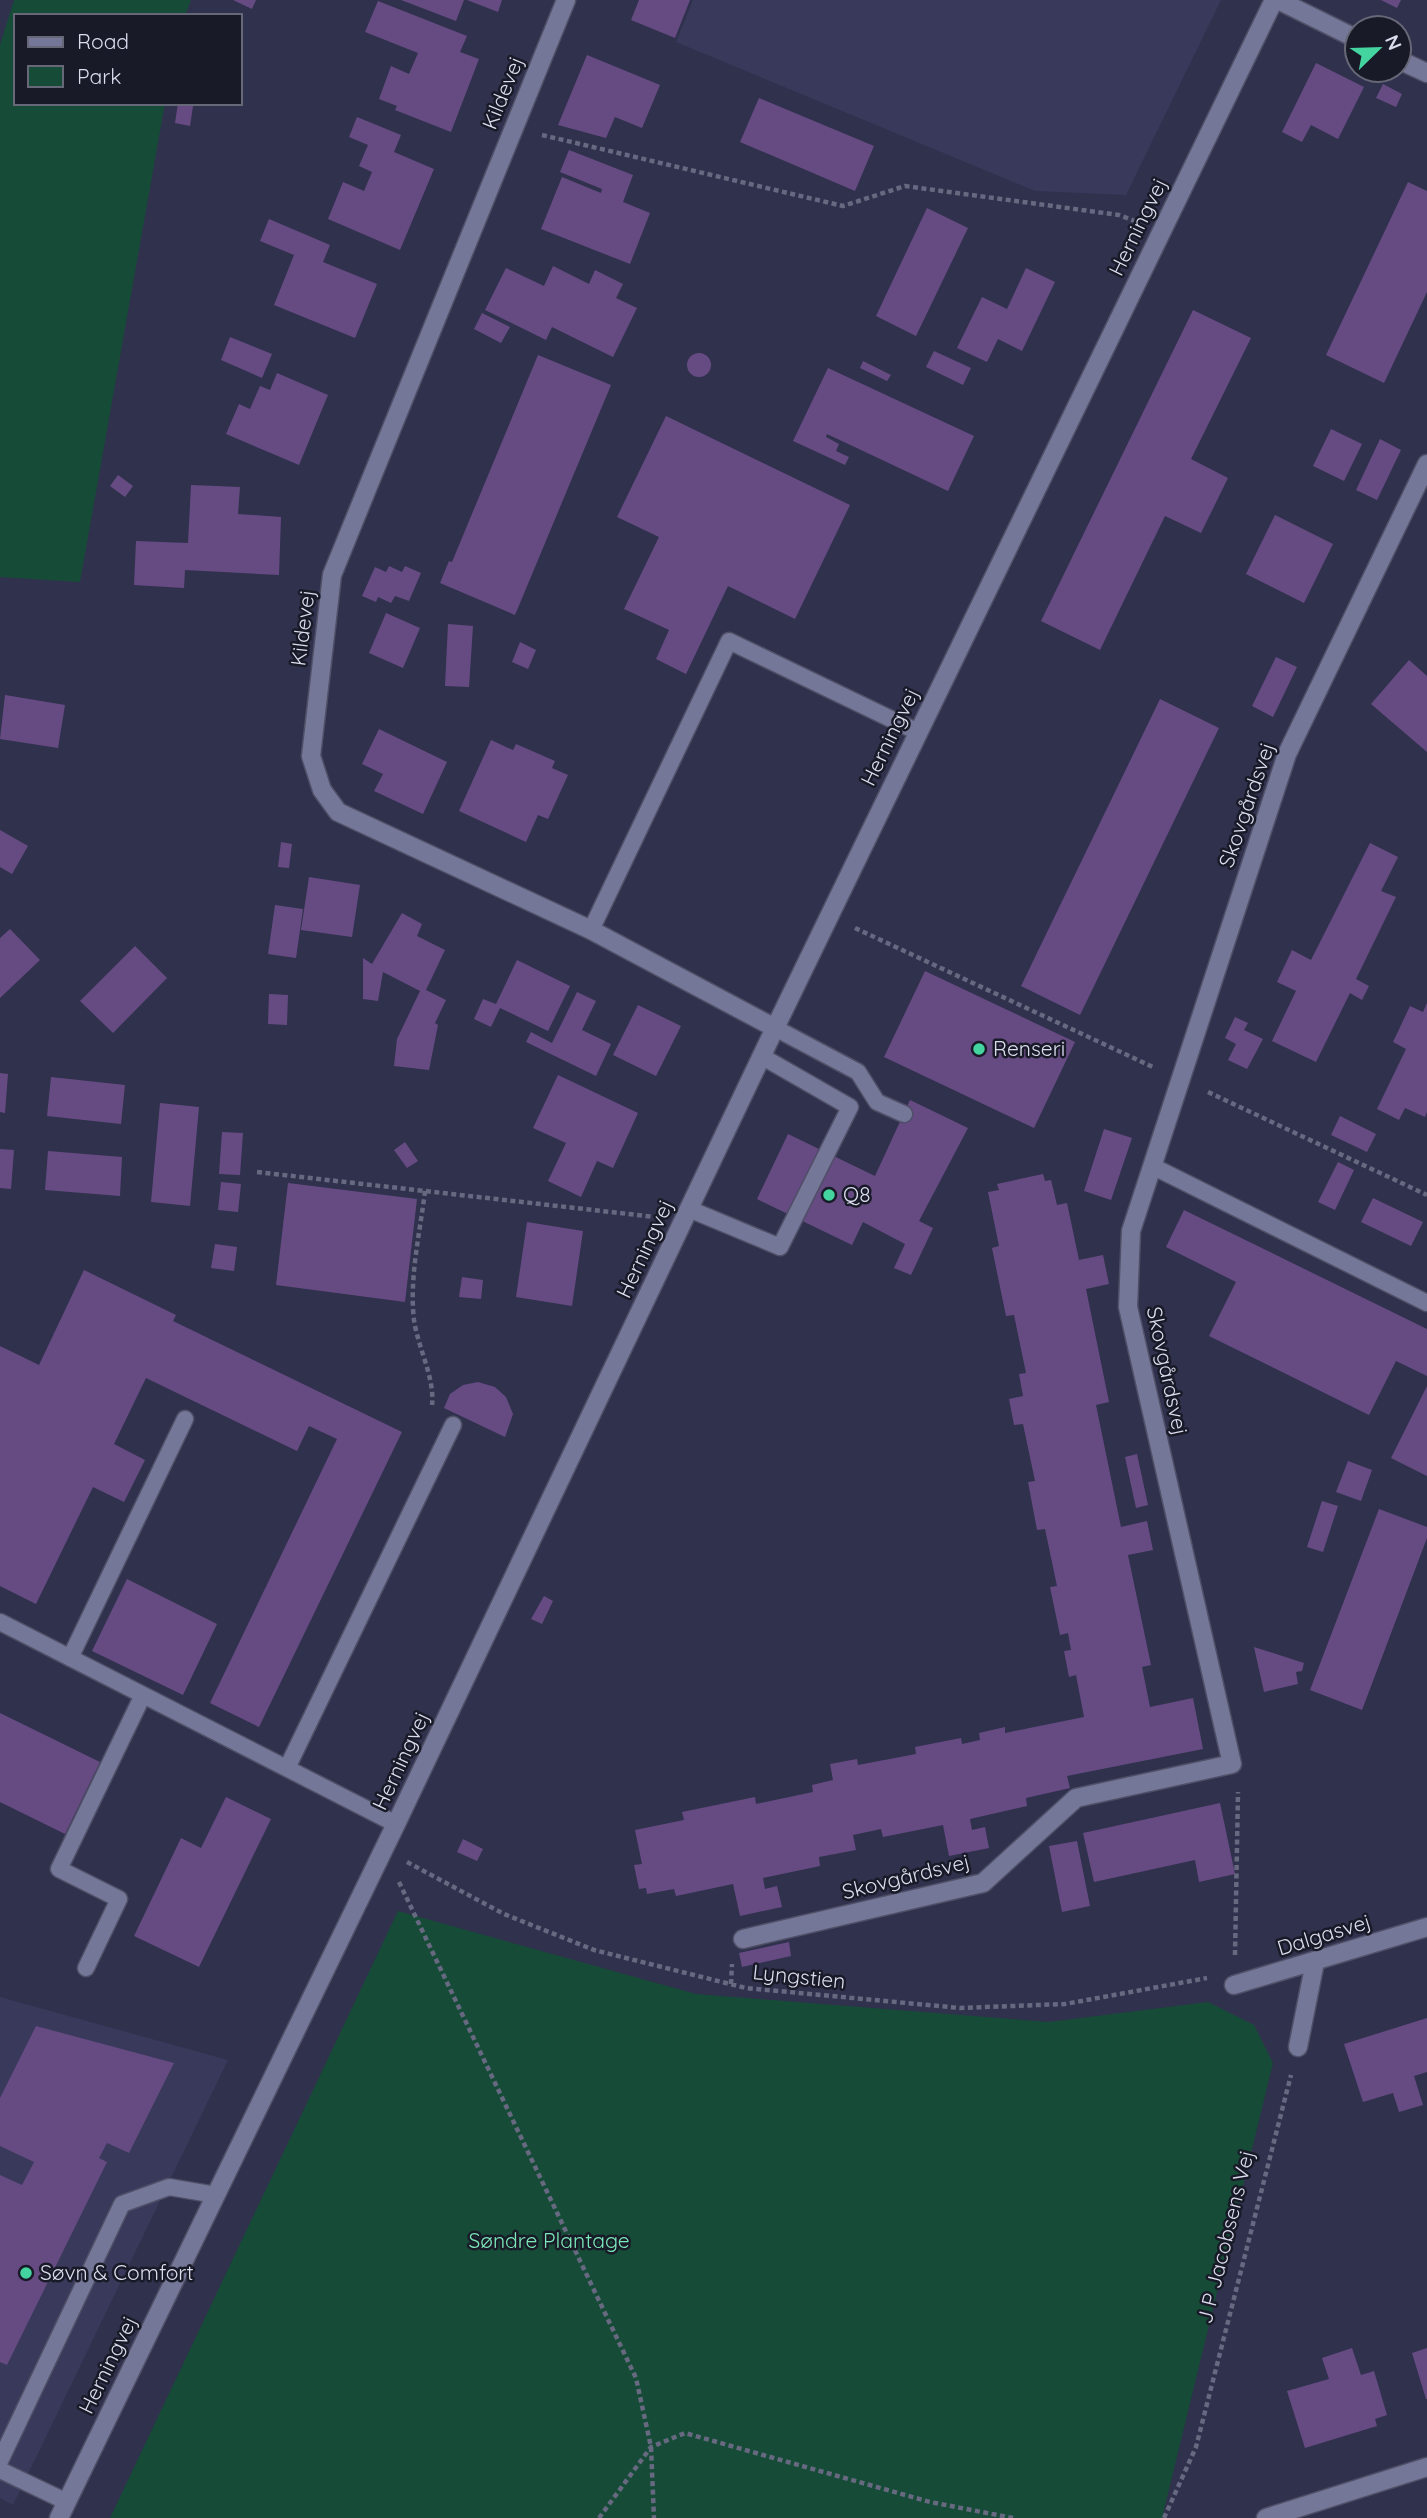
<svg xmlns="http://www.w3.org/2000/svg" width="1427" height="2518" viewBox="0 0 1427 2518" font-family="Quicksand,sans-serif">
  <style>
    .built { fill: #38395b }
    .green { fill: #164c37 }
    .building { fill: #664b83 }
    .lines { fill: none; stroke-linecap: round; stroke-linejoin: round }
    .service-casing { stroke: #4f4f67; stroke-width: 19 }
    .minor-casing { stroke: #4f4f67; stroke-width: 21 }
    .tertiary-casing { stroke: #4f4f67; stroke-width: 21 }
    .path { stroke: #676981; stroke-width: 4.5; stroke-dasharray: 5 3.5; stroke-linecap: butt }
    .service { stroke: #757798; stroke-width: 16 }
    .minor { stroke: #757798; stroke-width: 18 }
    .tertiary { stroke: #757798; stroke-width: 18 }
    .poi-dot { fill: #44d49f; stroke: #191a27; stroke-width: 2.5 }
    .labels { text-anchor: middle; stroke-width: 5; stroke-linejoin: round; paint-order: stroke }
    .street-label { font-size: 21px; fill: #dbddef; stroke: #191a27 }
    .poi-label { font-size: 21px; fill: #dbddef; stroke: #191a27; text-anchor: start }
    .park-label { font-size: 21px; fill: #7ae9b9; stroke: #191a27 }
  </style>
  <rect width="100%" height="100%" fill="#30314d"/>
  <path class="built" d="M693,0h528l-95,195 -91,-4 -359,-149z
    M0,1997l228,63 -215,445 -13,-7z"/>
  <path class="green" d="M14,0h177l-6,16h-169v87h149l-85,479 -80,-5v-532z
    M398,1911l298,83 353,28 159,-20 46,23 19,38 -111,455h-1052z"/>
  <path class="building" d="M233,0h23l-4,9z
    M401,0h63l-8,21z
    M467,0h35l-4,12z
    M639,0h51l-15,38 -44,-18z
    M1381,0h20l-4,8z
    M378,1l89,35 -7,16 19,7 -28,73 -56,-22 2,-4 -18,-7 12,-33 18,8 9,-21 -53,-21z
    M587,55l73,30 -18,43 -27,-11 -9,21 -48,-13z
    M1316,63l48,24 -26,52 -27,-14 -9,17 -20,-10z
    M1383,84l19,10 -6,13 -20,-9z
    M759,98l115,48 -19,45 -115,-49z
    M178,103l15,3 -3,20 -15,-3z
    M357,117l44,18 -7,17 40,17 -34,81 -72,-31 15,-37 21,9 8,-19 -13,-6 9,-21 -19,-8z
    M569,150l64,25 -10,27 27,11 -20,51 -89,-35 21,-52 39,16 1,-4 -42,-17z
    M1408,182l19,9v101l-43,91 -58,-28z
    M927,208l41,20 -52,108 -40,-20z
    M269,219l61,26 -7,17 54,22 -22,54 -81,-33 20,-50 -34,-14z
    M553,266l36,18 6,-14 28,14 -7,14 21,10 -24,49 -61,-30 -6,13 -61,-30 21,-42 38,18z
    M1026,268l29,14 -33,69 -24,-12 -11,23 -30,-14 25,-51 25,12z
    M1193,310l58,28 -60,121 37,19 -27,55 -36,-17 -65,134 -59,-29z
    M482,313l28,14 -9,16 -27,-14z
    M230,337l42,17 -10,24 -41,-18z
    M934,351l37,17 -8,17 -37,-18z
    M687 365a12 12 0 1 1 24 0a12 12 0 1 1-24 0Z
    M538,355l73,30 -96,230 -75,-32 9,-22 3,1z
    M863,361l28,14 -4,6 -27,-13z
    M828,368l146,68 -26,55 -121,-57 -1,3 13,7 -3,7 13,6 -4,8 -52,-24z
    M277,373l51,22 -29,70 -73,-31 13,-30 11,5 10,-23 10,4z
    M666,416l184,89 -55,114 -67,-33 -42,88 -30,-15 13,-29 -45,-21 35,-72 -42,-20z
    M1331,429l31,15 -18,37 -31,-15z
    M1380,439l21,11 -24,50 -21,-10z
    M118,475l15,11 -8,11 -15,-11z
    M191,485l49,2 -2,27 43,3 -2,58 -94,-5 -1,18 -50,-3 2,-44 52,2z
    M1275,515l58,29 -29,59 -58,-29z
    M389,566l13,6 3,-6 16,7 -12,28 -14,-5 -4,7 -13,-6 -2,5 -14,-6 13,-29 11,5z
    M386,613l34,15 -17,40 -34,-15z
    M448,624l25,2 -4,61 -24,-1z
    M520,642l16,8 -8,19 -16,-7z
    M1276,657l21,10 -24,50 -21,-11z
    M1409,660l18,16v76l-56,-48z
    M5,695l60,10 -7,43 -58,-9z
    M1160,699l59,29 -139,287 -59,-29z
    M379,729l68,33 -24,52 -49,-23 9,-17 -21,-10z
    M491,740l22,10 3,-6 39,17 -3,7 16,7 -20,44 -10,-4 -12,27 -67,-31z
    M0,830l28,16 -16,28 -12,-7z
    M281,842l11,2 -3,24 -11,-1z
    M1370,843l28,14 -17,34 15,6 -40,82 13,7 -7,14 -12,-7 -34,69 -44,-21 24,-50 -19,-9 15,-32 19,10z
    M309,877l51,8 -8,52 -51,-7z
    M275,905l28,4 -7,49 -28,-4z
    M402,913l20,11 -5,12 28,14 -19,40 20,10 -11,23 3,2 -9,45 -35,-4 3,-27 23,-48 -37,-19 -5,29 -15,-2v-41l9,6z
    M10,929l30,31 -40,38v-60z
    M135,946l32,32 -54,55 -33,-32z
    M517,960l53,26 -22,45 -48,-23 -9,19 -17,-8 9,-20 13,5z
    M925,971l150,71 -41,86 -150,-71z
    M577,992l19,9 -14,29 29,14 -15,32 -70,-34 5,-10 21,11z
    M269,994l19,1 -1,30 -19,-1z
    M1427,1003v109l-2,5 -20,-9 -6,12 -22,-11 29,-60 -13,-7 17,-36 13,6z
    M638,1005l43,21 -25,50 -43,-21z
    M1235,1017l13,6 -4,7 19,9 -16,30 -19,-9 8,-16 -11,-6z
    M0,1073l8,1 -3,39 -5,-1z
    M558,1075l80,38 -25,55 -16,-7 -16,36 -33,-16 18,-38 -33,-15z
    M51,1077l74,8 -4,39 -74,-8z
    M910,1100l58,28 -49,93 14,7 -22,47 -17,-7 11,-24 -42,-22 -11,23 -95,-46 31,-65 87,42z
    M160,1103l39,4 -9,99 -39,-4z
    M1340,1116l36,18 -9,18 -36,-17z
    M1104,1129l28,9 -21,62 -27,-9z
    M222,1132l21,1 -3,42 -21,-1z
    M405,1142l13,19 -11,7 -13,-18z
    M0,1149l14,1 -3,39 -11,-1z
    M48,1151l74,6 -2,39 -75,-6z
    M1338,1162l16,8 -19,40 -17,-8z
    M1043,1174l2,7 6,-1 6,25 10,-2 12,57 24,-5 6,29 -23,5 23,113 -13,3 25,122 26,-6 6,29 -25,5 23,110 -9,2 8,40 43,-9 10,51 -136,27 3,12 -44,10 1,8 -57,13 2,11 13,-3 4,21 -40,8 -6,-31 -60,12 -2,-8 -28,6 3,15 -37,7 1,9 -57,12 2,11 12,-3 5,21 -42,9 -7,-32 -57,12 -2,-7 -27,5 -1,-6 -7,1 -5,-24 8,-1 -7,-34 49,-10 -2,-8 73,-15 1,7 57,-12 -1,-7 21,-5 -3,-16 27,-5 1,6 58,-11 -1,-7 46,-9 1,6 18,-4 -1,-7 26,-6v6l79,-16 -8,-42 -7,2 -5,-26 7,-1 -3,-17 -8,2 -10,-48 7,-1 -12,-57 -8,1 -9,-48 7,-1 -12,-57 -9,1 -5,-26 14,-3 -4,-22 7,-1 -12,-58 -8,1 -14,-68 7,-2 -11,-54 11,-2 -2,-6z
    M221,1182l20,2 -3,28 -20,-2z
    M288,1183l129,16 -12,103 -129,-17z
    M1373,1198l50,24 -12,24 -50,-24z
    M1184,1210l243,119v47l-31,-15 -27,54 -160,-79 27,-54 -70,-35z
    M527,1222l56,9 -11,75 -56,-9z
    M215,1244l22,3 -3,24 -23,-3z
    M84,1270l92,45 -3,6 229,111 -143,295 -49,-24 127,-264 -28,-13 -12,25 -151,-73 -32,66 31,16 -21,42 -31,-15 -57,117 -36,-18v-240l39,19z
    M462,1277l21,3 -2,19 -22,-2z
    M478,1382l17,5 11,10 7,17 -8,23 -61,-29 6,-14 13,-9z
    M1427,1386v90l-36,-18z
    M1137,1454l11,51 -12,3 -11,-51z
    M1348,1461l24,9 -11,31 -25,-9z
    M1322,1501l16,5 -15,46 -16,-5z
    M1379,1509l48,18v11l-65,172 -52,-20z
    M127,1579l90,45 -34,71 -91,-44z
    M544,1596l9,5 -11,23 -11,-5z
    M1254,1647l50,16 -2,8 -6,1 2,12 -34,8z
    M0,1713l100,49 -35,72 -65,-32z
    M226,1797l45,22 -72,148 -65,-31 47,-98 20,10z
    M1220,1803l15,71 -36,8 -4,-22 -101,22 -11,-49z
    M463,1839l20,10 -6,12 -20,-9z
    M1077,1841l13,65 -28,6 -13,-66z
    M789,1942l2,14 -49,11 -3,-14z
    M1427,2018v54l-13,4 9,29 -24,7 -6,-19 -30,9 -19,-58z
    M36,2026l138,37 -45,90 -22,-10 -8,15 8,4 -100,203 -7,-3v-187l22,10 12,-23 -34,-16v-48z
    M1352,2348l9,27 13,-4 13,44 -12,4 2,7 -72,22 -18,-57 42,-12 -7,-21z
    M1427,2348v51h-1l-14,-46z"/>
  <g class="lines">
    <g class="service-casing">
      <path id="service" d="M591,930l138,-289 189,91
        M775,1028l83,44 19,30 27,12
        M1152,1166l275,137
        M689,1209l91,38 70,-140 -89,-51
        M0,1622l396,202
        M70,1658l115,-239
        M287,1768l166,-343
        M86,1968l33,-69 -60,-30 84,-174
        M0,2461l122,-257 47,-17 47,8
        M0,2470l67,32"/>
    </g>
    <g class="minor-casing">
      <path id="minor" d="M566,0l-234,575 -21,181 11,34 16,22 253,118 184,98
        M1278,0l79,39
        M1399,60l28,13
        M743,1939l240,-56 93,-85 156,-34 -104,-457 3,-76 156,-477 140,-290
        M1234,1985l193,-58
        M1298,2047l17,-85
        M1266,2518l161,-51"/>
    </g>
    <g class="tertiary-casing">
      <path id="tertiary" d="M59,2518l337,-694 379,-796 499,-1028"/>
    </g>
    <path class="path" d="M542,135l301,71 62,-20 214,29 16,6
      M855,928l300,140
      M1208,1092l219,103
      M257,1172l398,45
      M425,1191c-5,42 -16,87 -11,129 4,28 21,58 18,85
      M407,1862l97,52 90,36 152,38 214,20 105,-4 142,-26
      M399,1882l237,496 15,69 3,71
      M1235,1955l3,-163
      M731,1984l1,-20
      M599,2518l52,-71 34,-14 245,69 83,16
      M1164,2518l32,-71 95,-372"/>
    <use href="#service" class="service"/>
    <use href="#minor" class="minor"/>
    <use href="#tertiary" class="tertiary"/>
  </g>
  <g class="poi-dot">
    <circle cx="979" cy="1049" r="7"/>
    <circle cx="829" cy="1195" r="7"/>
    <circle cx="26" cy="2273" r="7"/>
  </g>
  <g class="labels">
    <g class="street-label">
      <text transform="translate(503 93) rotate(-68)" y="7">Kildevej</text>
      <text transform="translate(1138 227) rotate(-64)" y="7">Herningvej</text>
      <text transform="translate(303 628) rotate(-83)" y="7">Kildevej</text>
      <text transform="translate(890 737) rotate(-64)" y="7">Herningvej</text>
      <text transform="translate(1247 805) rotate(-71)" y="7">Skovgårdsvej</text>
      <text transform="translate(645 1249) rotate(-65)" y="7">Herningvej</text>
      <text transform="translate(1167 1371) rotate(78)" y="7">Skovgårdsvej</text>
      <text transform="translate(401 1761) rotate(-65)" y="7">Herningvej</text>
      <text transform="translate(906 1877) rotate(-14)" y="7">Skovgårdsvej</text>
      <text transform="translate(1324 1935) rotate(-17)" y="7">Dalgasvej</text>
      <text transform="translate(799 1977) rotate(6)" y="7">Lyngstien</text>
      <text transform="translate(1226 2237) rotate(-76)" y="7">J P Jacobsens Vej</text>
      <text transform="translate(108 2365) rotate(-64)" y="7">Herningvej</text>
    </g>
    <g class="poi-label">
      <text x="993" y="1056">Renseri</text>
      <text x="843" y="1202">Q8</text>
      <text x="40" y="2280">Søvn &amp; Comfort</text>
    </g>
    <g class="park-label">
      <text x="549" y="2248">Søndre Plantage</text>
    </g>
  </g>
  <rect x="14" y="14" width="228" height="91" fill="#191a27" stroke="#676877" stroke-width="2"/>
  <rect x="28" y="37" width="35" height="10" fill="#757798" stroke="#676877" stroke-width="2"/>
  <text x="77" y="49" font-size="21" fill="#dbddef">Road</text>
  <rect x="28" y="66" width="35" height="21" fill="#164c37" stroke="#676877" stroke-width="2"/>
  <text x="77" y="84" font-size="21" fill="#dbddef">Park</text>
  <g transform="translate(1378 49) rotate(67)"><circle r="33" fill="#191a27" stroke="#676877" stroke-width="2"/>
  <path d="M0-5L12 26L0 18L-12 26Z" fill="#44d49f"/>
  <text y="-10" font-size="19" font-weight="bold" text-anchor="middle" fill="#dbddef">N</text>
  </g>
</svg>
